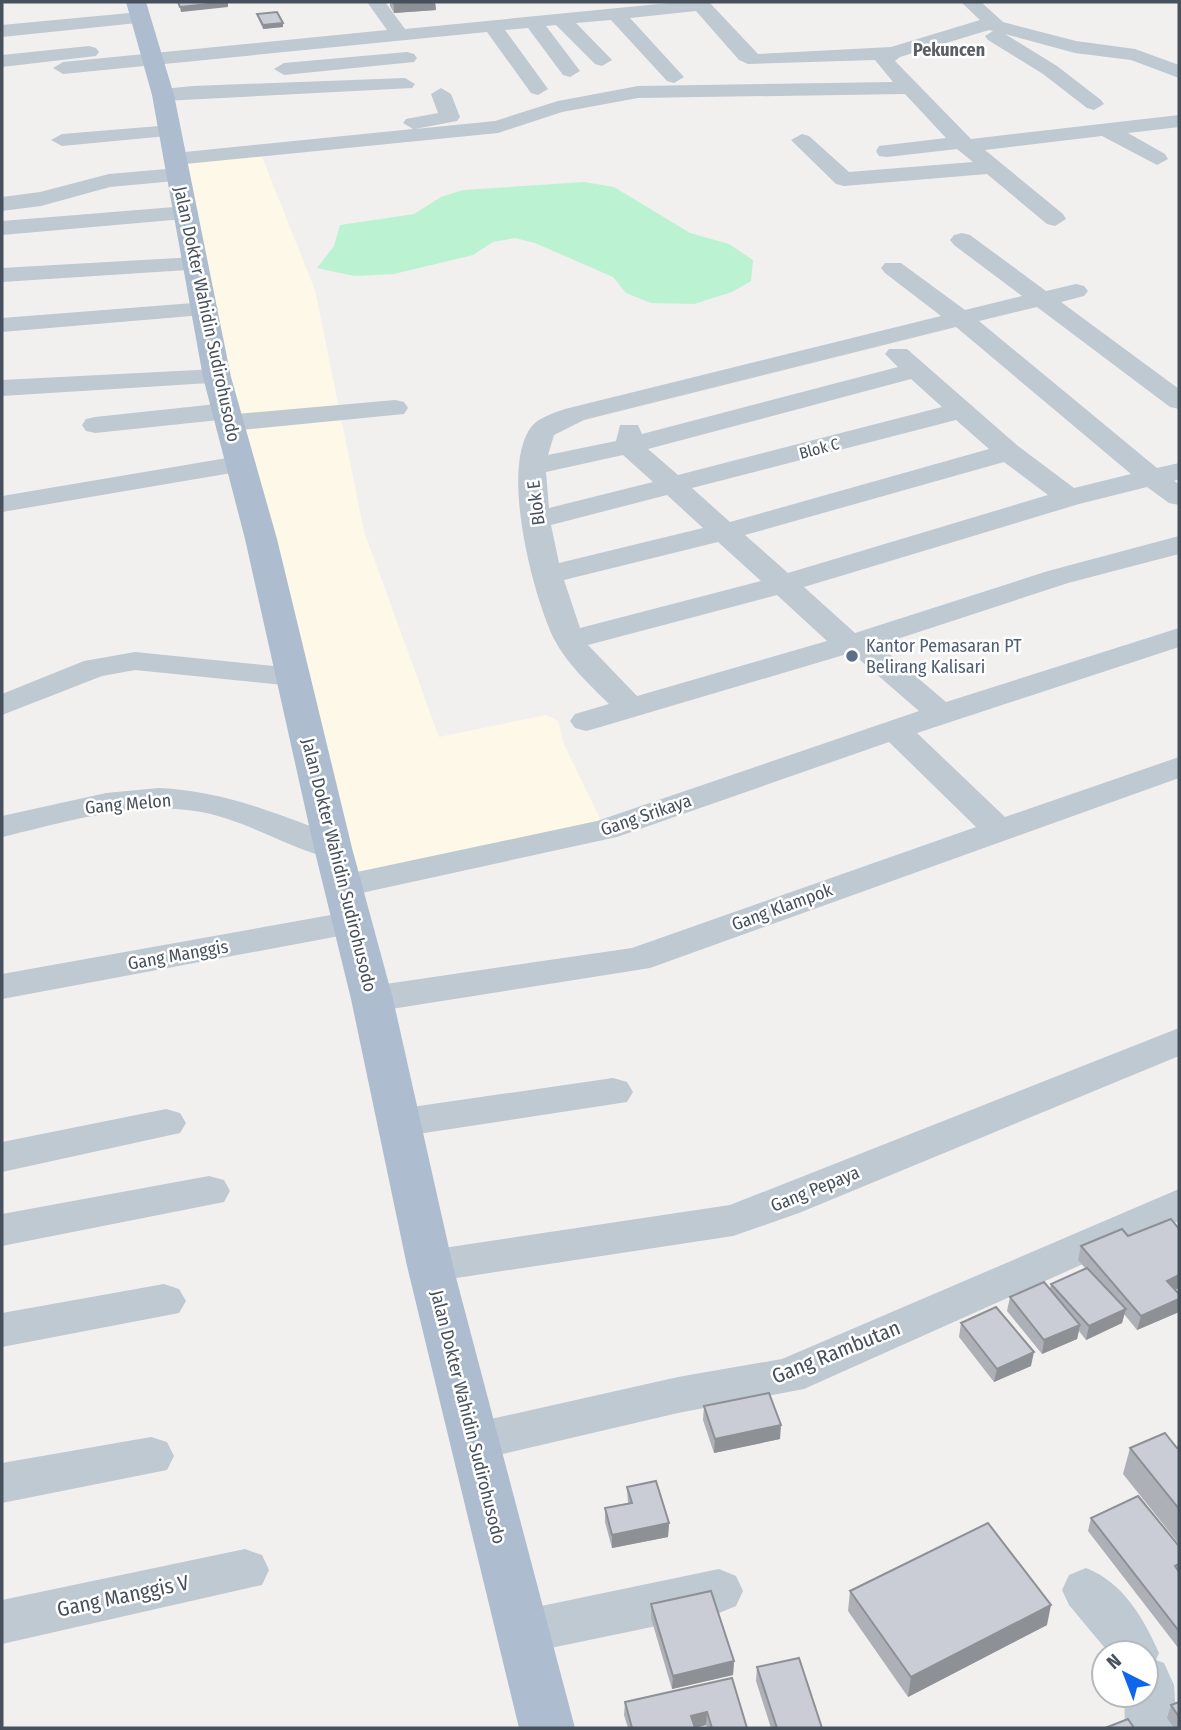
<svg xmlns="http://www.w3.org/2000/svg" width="1181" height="1730" viewBox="0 0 1181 1730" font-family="'Fira Sans Condensed',sans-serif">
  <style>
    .commercial { fill: #fdf8e7 }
    .green { fill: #bbf2d2 }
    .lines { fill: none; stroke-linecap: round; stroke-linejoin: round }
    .minor { fill: #bec9d2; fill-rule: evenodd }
    .primary { fill: #adbdcf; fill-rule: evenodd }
    .wall { fill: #aeb0b7 }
    .shaded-wall { fill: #8d9095 }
    .building { fill: #cacdd5; stroke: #8d9095; stroke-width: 2 }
    .service-dot { fill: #5c6f8a; stroke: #fff; stroke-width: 2.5 }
    .labels { text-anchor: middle; stroke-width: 5; stroke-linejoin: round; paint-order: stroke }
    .far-street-label { font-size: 16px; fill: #46515d; stroke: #fff }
    .far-quarter-label { font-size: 18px; font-weight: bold; fill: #5b5f64; stroke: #fff }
    .street-label { font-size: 18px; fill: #46515d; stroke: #fff }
    .service-label { font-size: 18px; fill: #4e5e75; stroke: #fff; text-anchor: start }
    .near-street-label { font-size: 21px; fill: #46515d; stroke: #fff }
  </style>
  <rect width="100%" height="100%" fill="#f2efef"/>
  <path class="commercial" d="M260,152l55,138 49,241 75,206 107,-22 12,6 6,23 41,85 -255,58 -171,-726z"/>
  <path class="green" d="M584,182l30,5 76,46 39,11 24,16 -2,21 -19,11 -38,12 -43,-1 -25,-10 -13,-16 -78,-34 -20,-5 -22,4 -20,13 -79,19 -40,2 -37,-8 17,-22 6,-21 74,-11 27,-17 22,-7z"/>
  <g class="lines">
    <path class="minor" d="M367,2h18l20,27 274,-27h30l49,52 133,-7 89,-27 -19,-18h20l22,20 73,19 59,8 44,16v13l-48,-18 -56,-7 -70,-19 52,32 44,34 3,4 -10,6 -7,-2 -44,-34 -55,-34 -3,-4 8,-5 -4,-1 -89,27 -5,4 76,78 208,-24v12l-51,6 37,21 3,5 -11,6 -55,-29 -117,14 78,64 3,5 -11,7 -8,-2 -60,-50 -143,12 -8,-2 -45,-44 11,-6 7,2 40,36 124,-10 -16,-13 -70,8 -8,-1 -3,-5 3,-5 67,-8 -41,-44 -267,4 -76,14 -64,21 -323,32 -11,-6 11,-6 238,-24 -10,-6 3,-4 32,-6 -7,-19 10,-6 10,6 9,23 -3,4 -42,8 80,-8 63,-20 80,-15 255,-4 -18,-22 -127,4 -9,-4 -43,-49 -66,7 54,59 -10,6 -7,-2 -56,-61 -35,3 36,37 -10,6 -7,-2 -39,-39 -10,1 34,45 -10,6 -7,-2 -35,-47 -23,2 43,59 -10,6 -7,-2 -44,-61 -424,42 -10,-6 10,-6 324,-32z
      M140,12l7,2 2,4 -2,4 -145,15v-12z
      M89,46l7,2 3,4 -3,4 -94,11v-12z
      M407,52l7,2 3,4 -3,4 -130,13 -10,-6 10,-6z
      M405,78l10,6 -3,4 -249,13 -10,-6 10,-6 30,-3z
      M171,125l10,6 -3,4 -116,11 -11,-6 11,-6z
      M178,168l11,7 -3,5 -76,7 -69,19 -39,5v-14l38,-5 69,-18z
      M187,206l11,7 -3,5 -193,17v-14z
      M962,233l8,2 76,56 30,-7 8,2 4,5 -4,5 -23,6 118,87v20l-9,-2 -133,-100 -58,14 178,147 22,-5v16l-5,2 5,3v21l-10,-2 -22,-16 -68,17 -275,83 51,46 193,-62 131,-35v18l-111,29 -189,62 67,57 233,-74v19l-262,86 88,84 174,-60v21l-529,190 -278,44 -13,-4 -6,-9 6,-9 13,-4 260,-38 344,-121 -87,-85 -272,95 -274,60 -13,-3 -5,-8 5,-8 13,-3 254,-54 322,-110 -59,-51 -13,-6 -250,74 -11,3 -11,-3 -5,-7 5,-7 34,-10c-20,-20 -42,-40 -55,-65 -21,-43 -55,-173 -22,-213 8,-9 22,-13 33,-17l376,-93 -56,-43 -4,-5 4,-5h16l64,47 57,-14 -68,-51 -4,-5 4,-5zM956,327l175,147 -57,14 -56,-42 -111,-97h-18l-4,5 13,13 -256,67 -4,-9h-18l-4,16 -68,14 6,-20 30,-15zM911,379l31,28 -264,68 -30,-26zM956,420l33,29 -259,73 -38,-34zM623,455l30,27 -104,26 -3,-36zM1004,462l44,33 -260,78 -43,-38zM667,495l36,33 -144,35 -8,-38zM718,542l43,39 -181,47 -16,-48zM777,595l50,46 -190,55 -49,-51z
      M195,257l8,2 4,5 -4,5 -201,13v-14z
      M206,302l9,2 3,5 -3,5 -213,18v-14z
      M217,369l9,3 4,5 -4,5 -224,14v-16z
      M395,400l9,2 4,6 -4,6 -174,17 -9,-2 -4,-6 2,-3 -124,13 -9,-2 -4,-6 4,-6 9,-2 131,-14 9,2 4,6 -2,3z
      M239,456l10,2 4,6 -4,6 -247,42v-16z
      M135,652l158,16 11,2 5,7 -5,7 -11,2 -158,-16 -33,6 -100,39v-21l82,-33z
      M159,788c67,3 125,28 186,52l5,8 -5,8 -12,3c-40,-10 -76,-32 -115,-43 -72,-20 -146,5 -216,21v-21l104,-23z
      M353,911l13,4 5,8 -5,8 -364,68v-25z
      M1179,1028v28l-380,157 -66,23 -303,46 -15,-4 -6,-12 6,-12 15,-4 300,-45z
      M613,1078l14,4 6,10 -6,10 -229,35 -14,-4 -6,-10 6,-10 14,-4z
      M166,1109l14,4 6,10 -6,10 -178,39v-30z
      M209,1176l15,4 6,11 -6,11 -222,44v-32z
      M1179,1189v32l-375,168 -126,24 -205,48 -16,-6 -7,-13 7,-13 16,-6 205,-46 104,-18z
      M164,1284l15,5 7,12 -7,12 -177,34v-34z
      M151,1437l16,5 7,14 -7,14 -165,33v-40z
      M245,1549l17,6 7,15 -7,15 -260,59v-44z
      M1086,1568c37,14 58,51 73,85l-3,7 8,3 10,22 3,43h-52l-1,-33h22v-42h-37l-40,-48 -7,-15 7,-15z
      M719,1569l17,7 7,15 -7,15 -17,7 -197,41 -18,-6 -7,-16 7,-16 18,-6z"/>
    <path class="primary" d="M126,2h20l28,93 57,282 46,162 75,309 41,151 60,267 122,462h-56l-112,-462 -56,-267 -37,-151 -69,-309 -42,-162 -51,-282z"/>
  </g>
  <path class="wall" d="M390,2h45l1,8 -42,3 -4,-7z
    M257,14l26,13 -20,2 -5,-11z
    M1179,1229v59l-4,2 4,22 -42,18 -13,-16 -2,9 -36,17 -7,-9 -2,8 -35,15 -35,-43 3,-14 40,-8 1,-5 34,-16 -7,-8 3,-14 47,-10z
    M961,1323l70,43 -37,16 -35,-45z
    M704,1406l76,33 -66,14 -11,-33z
    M1179,1447v97l-56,-70 7,-26h47z
    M627,1487l42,36 -1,14 -56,11 -7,-26v-14l23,-4z
    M1091,1518l88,28v103l-91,-118z
    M850,1591l197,34 -139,72 -60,-86z
    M651,1604l83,57 -1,14 -61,14 -21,-71z
    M757,1667l65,61h-51l-15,-47z
    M732,1678l15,50h-40l-1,-3 -11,3h-67l-4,-13 1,-13z
    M1179,1702v26h-5l-7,-10 4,-13z"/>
  <path class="shaded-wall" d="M228,2v5l-47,5 -1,-5z
    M422,2h13l1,8 -42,3v-9z
    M283,23v4l-20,2v-4z
    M1179,1275v13l-15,6 3,-13z
    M1179,1299v13l-42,18 4,-14z
    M1126,1309l-4,14 -36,17 3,-14z
    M1080,1325l-3,14 -35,15 2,-14z
    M1034,1352l-3,14 -37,16 3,-13z
    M781,1425l-1,14 -66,14 1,-14z
    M669,1523l-1,14 -56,11v-13z
    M1051,1605l-4,20 -139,72 3,-20z
    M734,1661l-1,14 -61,14 1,-13z
    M707,1712l-1,13 -12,3 -3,-12z"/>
  <path class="building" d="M178,2h50l-48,5z
    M393,2h29l-28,2z
    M277,12l6,11 -20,2 -6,-11z
    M1171,1219l8,10v46l-12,6 12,13v5l-38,17 -60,-70 41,-17 6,7z
    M1087,1268l39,41 -37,17 -38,-42z
    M1044,1282l36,43 -36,15 -34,-43z
    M996,1307l38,45 -37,17 -36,-46z
    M769,1393l12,32 -66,14 -11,-33z
    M1165,1433l12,15 2,-1v62l-49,-61z
    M656,1481l13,42 -57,12 -7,-27 27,-5 -5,-16z
    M1138,1496l41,50v18l-4,2 4,6v59l-88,-113z
    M988,1523l63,82 -140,72 -61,-86z
    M711,1591l23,70 -61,15 -22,-72z
    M799,1658l23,70h-45l-20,-61z
    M732,1678l15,50h-35l-5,-16 -16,4 4,12h-63l-7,-26z
    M1179,1702v15l-8,-12z
    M1128,1719l6,9h-29z"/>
  <circle class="service-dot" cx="852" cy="656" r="7"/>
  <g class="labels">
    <g class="far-street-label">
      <text transform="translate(819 448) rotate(-15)" y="6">Blok C</text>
    </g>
    <g class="far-quarter-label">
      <text x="949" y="56">Pekuncen</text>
    </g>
    <g class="street-label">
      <text transform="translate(207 314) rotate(78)" y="6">Jalan Dokter Wahidin Sudirohusodo</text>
      <text transform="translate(536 503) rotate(-97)" y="6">Blok E</text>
      <text transform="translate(128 804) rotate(-5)" y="6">Gang Melon</text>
      <text transform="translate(646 815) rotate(-19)" y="6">Gang Srikaya</text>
      <text transform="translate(339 865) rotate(76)" y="6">Jalan Dokter Wahidin Sudirohusodo</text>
      <text transform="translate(782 907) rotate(-20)" y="6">Gang Klampok</text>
      <text transform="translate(178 955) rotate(-10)" y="6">Gang Manggis</text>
      <text transform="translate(815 1189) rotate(-22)" y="6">Gang Pepaya</text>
      <text transform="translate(468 1417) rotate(76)" y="6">Jalan Dokter Wahidin Sudirohusodo</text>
    </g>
    <g class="service-label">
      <text x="866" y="652">Kantor Pemasaran PT<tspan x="866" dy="21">Belirang Kalisari</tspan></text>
    </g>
    <g class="near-street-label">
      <text transform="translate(836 1352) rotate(-22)" y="7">Gang Rambutan</text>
      <text transform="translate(123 1596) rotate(-12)" y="7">Gang Manggis V</text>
    </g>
  </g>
  <rect width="1181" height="1730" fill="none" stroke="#46515d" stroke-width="7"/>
  <g transform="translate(1125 1674) rotate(318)"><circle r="33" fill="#ffffff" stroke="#b5b9be" stroke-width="2"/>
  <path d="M0-5L12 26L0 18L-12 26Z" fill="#0e66ec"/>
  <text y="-10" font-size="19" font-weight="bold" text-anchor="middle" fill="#46515d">N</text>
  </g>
</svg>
